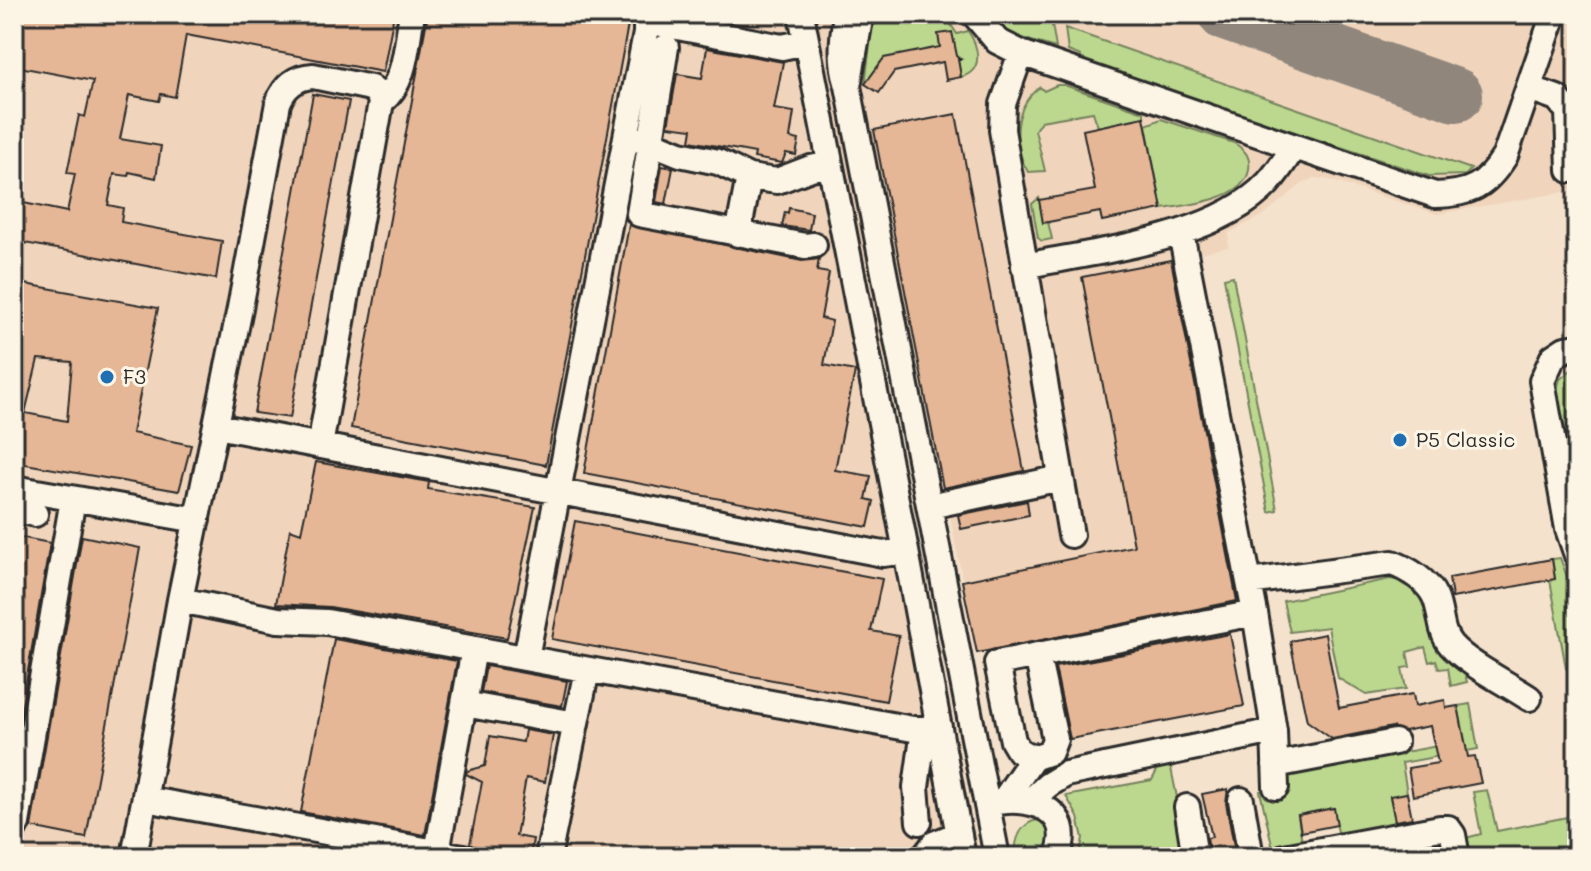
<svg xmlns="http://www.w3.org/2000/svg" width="1591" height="871" viewBox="0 0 1591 871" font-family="Mali,sans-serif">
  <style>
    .built { fill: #f0d5bc }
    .green { fill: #bcd88f; stroke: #74825d; stroke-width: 2 }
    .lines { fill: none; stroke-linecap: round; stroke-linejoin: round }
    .taxiway { stroke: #90867c; stroke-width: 54 }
    .building { fill: #e6b796; stroke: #2b2b2b; stroke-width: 2; fill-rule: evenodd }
    .minor-casing { stroke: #2b2b2b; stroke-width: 30 }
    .minor { stroke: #fcf5e5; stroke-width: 24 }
    .poi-dot { fill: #1f6fb2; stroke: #fcf5e5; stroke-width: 3 }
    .labels { text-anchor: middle; stroke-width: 6; stroke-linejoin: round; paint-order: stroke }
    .poi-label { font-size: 20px; fill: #2b2b2b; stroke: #fcf5e5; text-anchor: start }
  </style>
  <rect width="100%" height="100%" fill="#f5e2cd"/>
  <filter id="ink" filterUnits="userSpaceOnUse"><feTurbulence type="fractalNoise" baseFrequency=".0125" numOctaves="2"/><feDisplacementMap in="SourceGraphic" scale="16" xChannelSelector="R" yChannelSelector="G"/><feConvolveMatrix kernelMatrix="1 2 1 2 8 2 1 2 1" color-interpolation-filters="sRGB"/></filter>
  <g filter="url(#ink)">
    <path class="built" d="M14,14h1560l-3,11 6,21v144l-140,24 -108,-34 -14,-2 -13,6 -38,31 -35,18 -1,14 -57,13 66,342 -260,51 -60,-303 -35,5 98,502h-966z"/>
    <path class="green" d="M874,14h70l13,20 11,-3c11,16 16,40 -7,46l-4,-21 -73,2 -19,26z
      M986,14h51l2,6 13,4 4,24c-30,-9 -48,-11 -70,-34z
      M1065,28l406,141 -5,6 -37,1 -350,-115 2,-5 -13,-5z
      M1057,85h7l80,27v5l-46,10 -5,-15 -52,9 -6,9 10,41 -17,1c-16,-27 -15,-66 12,-85l4,4z
      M1161,119l73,24c10,6 17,13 15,26 -3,31 -62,36 -87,40l-16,-84z
      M1039,198l4,24h5l4,17 -10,2 -4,-3 -6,-34z
      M1233,276l44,234 -8,2 -45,-234z
      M1577,365v42l-4,3 4,6v76l-20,-102 3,-11z
      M1560,558l17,45v78l-11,-13 -16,-88 5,-1 -3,-20z
      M1390,579l14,2 15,11 45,79 3,11 -16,4 -3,-18 -9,1 -3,-9 -7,2 -4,-15 -18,5 3,15 -8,1 4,21 -40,6 -28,-17 -10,-51 -38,5 -7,-31z
      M1470,704l8,45 -76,14 5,30 -17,4 6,28 -57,12 -6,-29 -35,7 4,28 -29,6 -13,-58 22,-5 -2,-11 185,-34 -7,-35z
      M1170,763l19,94h-110l4,-19 -5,-21 -12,-21 86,-16 8,-15z
      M1487,790l10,41 80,-16v42h-111l-4,-18 19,-5 -8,-42z
      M1039,820c13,10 11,24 4,37h-28c0,-17 5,-35 24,-37z"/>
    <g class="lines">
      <path class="taxiway" d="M1225,14l231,81"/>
    </g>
    <path class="building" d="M15,14h379l-11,58 -197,-37 -11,62 -14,-3 -2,7 -30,-6 -9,44 41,7 -5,32 -27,-6 -1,4 -14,-2 -6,31 15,3 -2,14 101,19 -6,38 -202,-38v-40l53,11 8,-38 -8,-1 12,-58 6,2 8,-36 -79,-15z
      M428,14h202l-84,451 -195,-37z
      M952,32l5,24 4,3h-3l3,18 -15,3 -3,-18 -49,10 -15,21 -14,-9 19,-26 56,-11 -2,-13z
      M707,48l76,14 -9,47 20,3 -4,26 9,2 -3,15 -10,-2 -4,10 -28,-5 1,-5 -65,-12 2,-12 -24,-3 9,-52 25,4z
      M313,94l36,7 -59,317 -36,-5z
      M956,114l68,357 -81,17 -69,-358z
      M1144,117l18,92 -60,12 -2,-9 -57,11 -4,-23 56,-10 -12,-60z
      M662,166l11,2 -7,36 -10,-2z
      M789,208l23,5 -3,17 -27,-4 3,-14 3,1z
      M629,225l173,36 17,-2 -2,12 12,2 -8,45 11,3 -8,44 31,6 -20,99 36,6 -5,23 8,2 -6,26 -284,-54z
      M1171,260l66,341 -260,52 -15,-72 172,-35 -52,-269z
      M14,282l144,26 -26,125 59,12 -12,46 -165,-29zM38,359l34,3 -5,59 -42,-8z
      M316,462l113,20 -1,7 107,18 -28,131 -177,-31 -54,-3 14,-75 11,4z
      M1027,501l2,14 -68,14 -3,-14z
      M575,521l307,58 -11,52 28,5 -13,65 -334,-62z
      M14,536l36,7 -36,209z
      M82,536l58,12 -54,290 -55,-11z
      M1552,559l3,20 -103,19 -3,-20z
      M1230,634l14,72 -174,33 -15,-72z
      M1325,634l14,74 74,-14 2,12 30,-6 1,8 12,-2 10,51 7,-1 6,27 -68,13 -5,-28 30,-5 -8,-37 -26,5 -12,-4 -60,12 -25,-18 -17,-80z
      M334,639l123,22 -32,174 -124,-23z
      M486,666l81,15 -5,25 -81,-14z
      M525,730l28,5 -8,47 -19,-4 -10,58 17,3 -3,18 -57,-11 -3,-2 12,-62 -16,-8 1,-3 18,-5 5,-30 33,6z
      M1228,789l-2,14 10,54h-26l-3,-19 5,-1 -10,-43z
      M1407,793l5,25 -17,3 -5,-25z
      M1334,808l3,17 -36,7 -3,-17z"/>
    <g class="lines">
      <g class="minor-casing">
        <path id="minor" d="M846,14c-4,26 -6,46 2,72l13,-72
          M974,14l23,27 24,12 414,142c36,-1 51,-9 70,-39l49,-142
          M646,21l136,26 24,-5
          M666,47l-27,167 166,32 9,-1
          M1021,53l-18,51 -1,26 69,405
          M848,86l149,771
          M1529,88l28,10 11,13 2,59
          M381,102c26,-20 25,-58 31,-88
          M636,139l17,4 27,11 38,8 31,15 28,4 34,-13 19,-4
          M1181,233l74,380 19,118 2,56
          M738,234l11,-57
          M1024,266c73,-15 192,-27 244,-83 10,-11 18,-24 26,-36
          M1577,347l-12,2 -12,8 -11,24 26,148 9,26
          M217,426l666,128 23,-3 -105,-537
          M14,488l183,32
          M930,506l131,-28
          M14,509l21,5
          M906,551l57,306
          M1249,582l143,-19c16,6 36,18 43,34 7,16 4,34 16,48 18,20 54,37 78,53
          M180,600l98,20 49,2 586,107 26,-2
          M1037,655l18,84 -5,13 -17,6 -14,-7 -6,-10 -16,-78 258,-50
          M526,658l120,-625v-19
          M464,704l112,20
          M1275,765l120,-23
          M145,799l318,58
          M1004,800l29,-42
          M1241,800l10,57
          M1030,801l18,-16 18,-11 208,-43
          M988,804c38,-10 90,3 69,53
          M1187,807l8,50
          M919,822l-3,-35 8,-57
          M14,829l3,-6 56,-324
          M437,852l37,-203
          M134,857l46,-257 60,-292 38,-205c6,-16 17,-26 35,-27l58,12 7,6 3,8 -61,344
          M548,857l39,-187
          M924,857l10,-13 25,-10
          M1284,857l156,-29h8l5,7 4,22"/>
      </g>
      <use href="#minor" class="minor"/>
    </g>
  </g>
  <g class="poi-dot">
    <circle cx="107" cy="377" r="8"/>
    <circle cx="1400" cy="440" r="8"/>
  </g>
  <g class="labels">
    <g class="poi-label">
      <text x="123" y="384">F3</text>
      <text x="1416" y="447">P5 Classic</text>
    </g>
  </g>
  <rect width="1591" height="871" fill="none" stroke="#fcf5e5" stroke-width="48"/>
  <rect x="24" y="24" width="1543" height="823" fill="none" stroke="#2b2b2b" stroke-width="3" filter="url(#ink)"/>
</svg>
